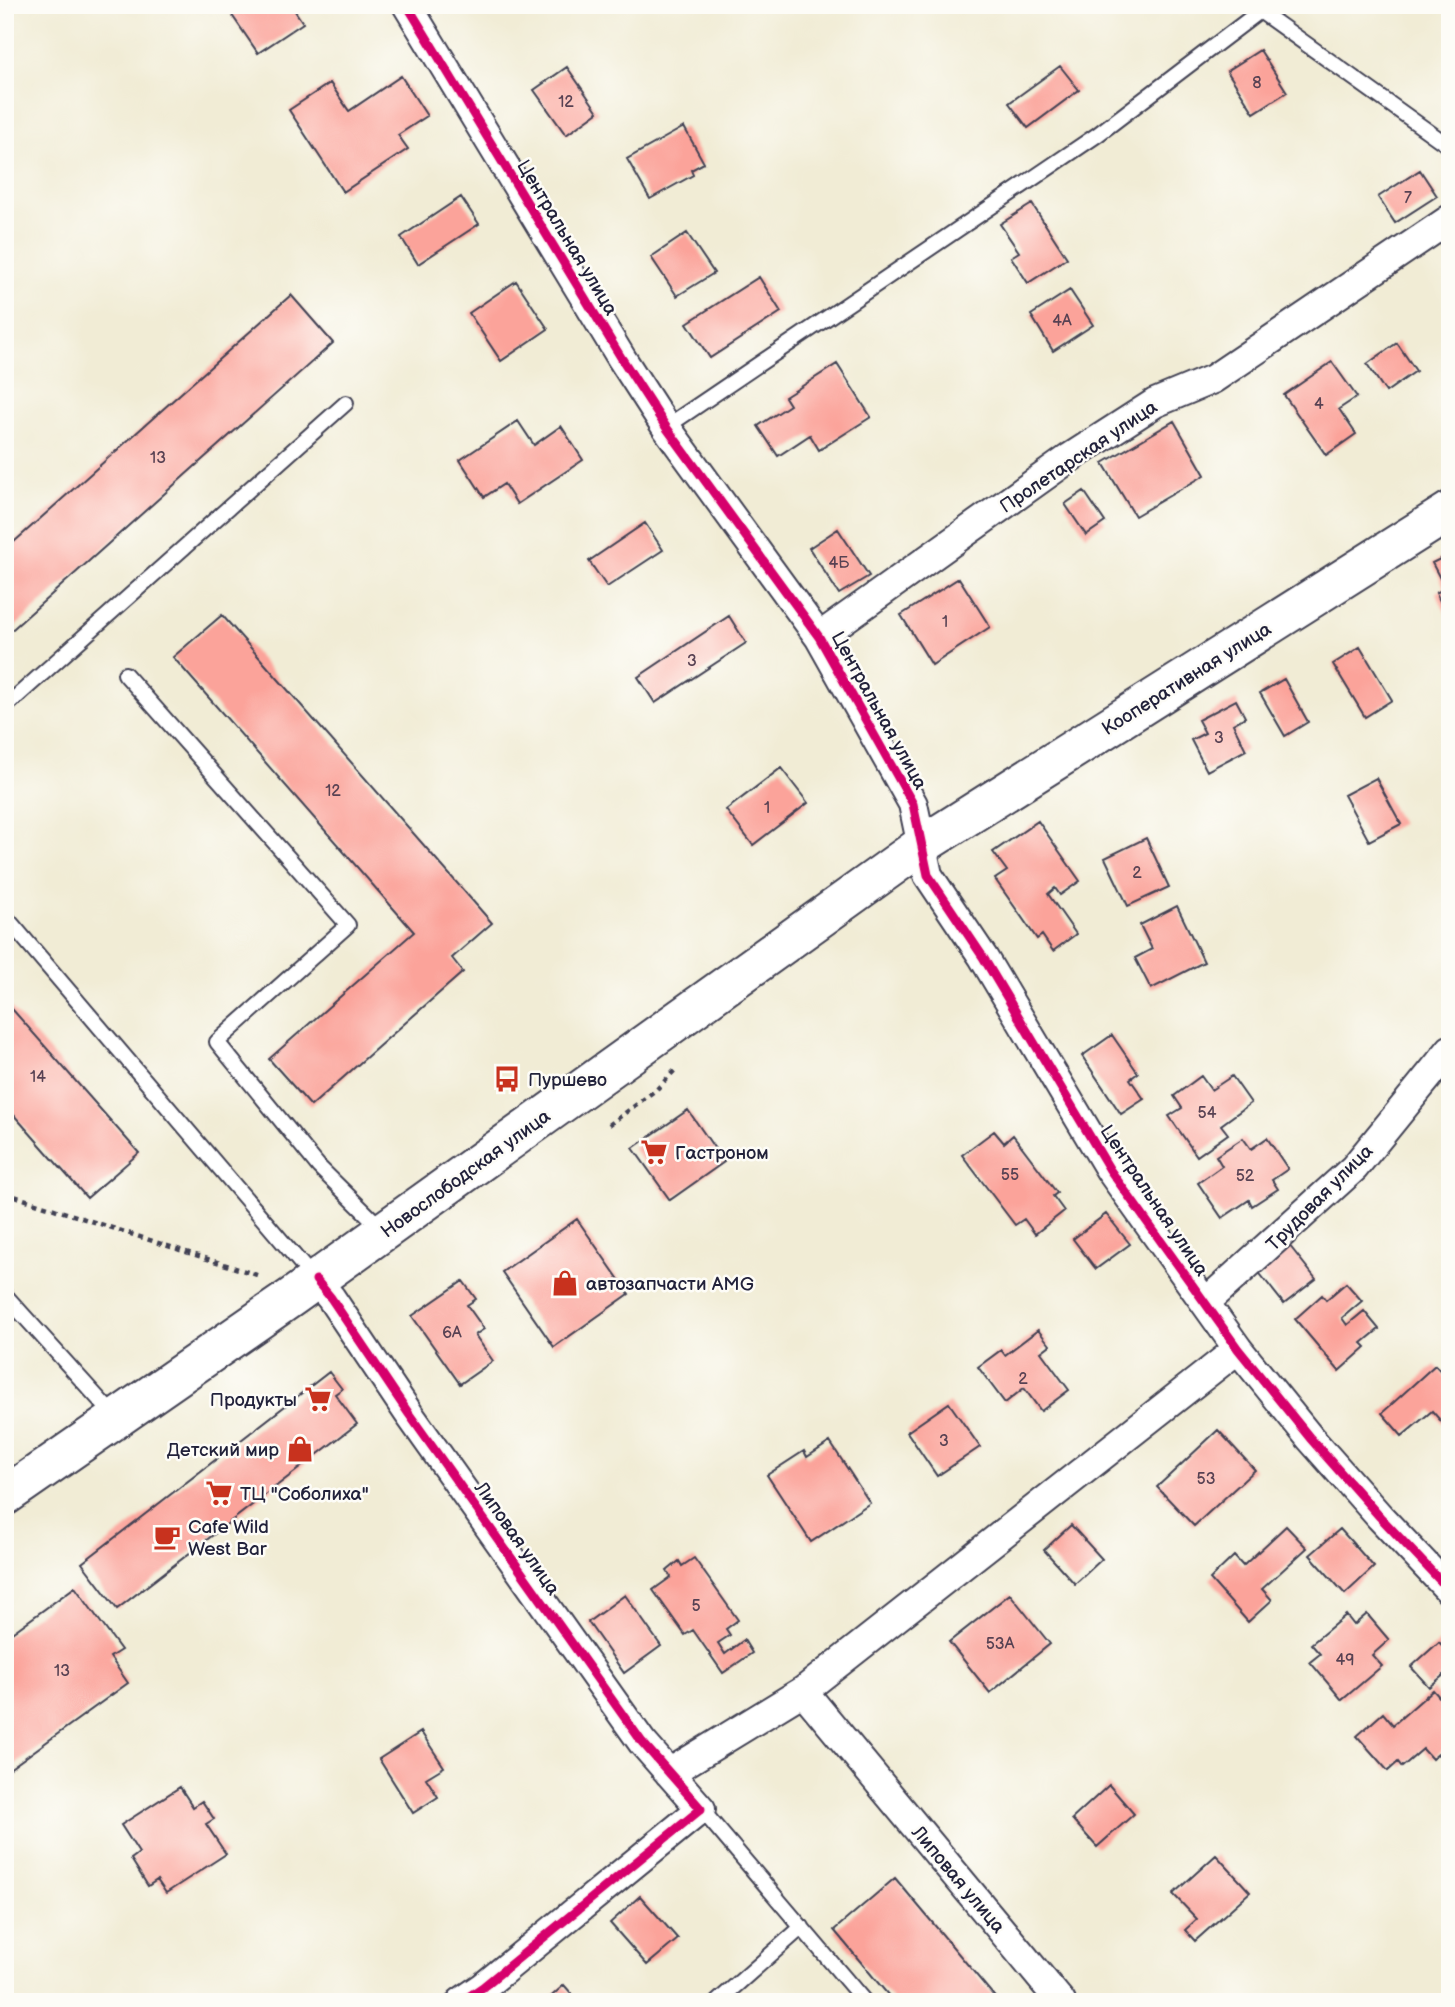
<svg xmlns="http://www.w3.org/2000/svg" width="1455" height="2007" viewBox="0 0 1455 2007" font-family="'Balsamiq Sans',sans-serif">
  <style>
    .building { fill: #fba39a }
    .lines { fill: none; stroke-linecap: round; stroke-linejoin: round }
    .service-casing { stroke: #414052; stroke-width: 18 }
    .minor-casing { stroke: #414052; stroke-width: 32 }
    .secondary-casing { stroke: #414052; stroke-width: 42 }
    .path { stroke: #414052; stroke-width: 4.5; stroke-dasharray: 5 5; stroke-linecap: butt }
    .service { stroke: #fff; stroke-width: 14 }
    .minor { stroke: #fff; stroke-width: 28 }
    .secondary { stroke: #fff; stroke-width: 38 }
    .cycleway-casing { stroke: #fdfcf7; stroke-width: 13 }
    .cycleway { stroke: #d6006c; stroke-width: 9 }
    .labels { text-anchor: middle; stroke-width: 5; stroke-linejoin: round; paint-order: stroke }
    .number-label { font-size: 16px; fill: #584253 }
    .street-label { font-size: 19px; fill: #22223b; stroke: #fdfcf7 }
    .poi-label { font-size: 19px; fill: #22223b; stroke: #fdfcf7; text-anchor: start }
  </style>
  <rect width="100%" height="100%" fill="#fdfcf7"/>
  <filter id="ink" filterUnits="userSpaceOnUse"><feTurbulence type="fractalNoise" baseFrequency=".0143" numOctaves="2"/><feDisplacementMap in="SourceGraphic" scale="14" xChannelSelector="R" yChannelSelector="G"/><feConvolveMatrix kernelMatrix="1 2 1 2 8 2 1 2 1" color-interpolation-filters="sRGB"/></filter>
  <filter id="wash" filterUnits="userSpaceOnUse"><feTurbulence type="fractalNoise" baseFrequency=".00686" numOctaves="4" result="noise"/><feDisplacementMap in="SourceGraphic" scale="28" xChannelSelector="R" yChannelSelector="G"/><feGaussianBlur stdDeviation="1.57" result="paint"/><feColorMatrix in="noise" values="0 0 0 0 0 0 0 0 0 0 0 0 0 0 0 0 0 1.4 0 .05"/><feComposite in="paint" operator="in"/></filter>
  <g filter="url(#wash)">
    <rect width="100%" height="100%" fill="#f1ecd5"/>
    <g id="blocks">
      <path class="building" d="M225,5h66l12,18 -45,30z
        M1260,50l27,42 -33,21 -27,-42z
        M1060,66l19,24 -51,38 -19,-25z
        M567,67l31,45 -32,23 -32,-45z
        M401,76l26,40 -29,19 10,14 -65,43 -54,-82 41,-27 19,28z
        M684,127l20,36 -13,7 2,5 -43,24 -23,-40z
        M1420,170l17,26 -42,27 -17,-26z
        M461,197l18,27 -61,40 -17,-27z
        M1032,204l35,54 -39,25 -17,-26 8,-5 -19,-28z
        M687,233l27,40 -37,23 -26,-39z
        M759,277l22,35 -71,46 -23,-35z
        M516,281l32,48 -47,32 -32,-48z
        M1070,290l23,35 -40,26 -22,-36z
        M291,295l42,48 -328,293v-86z
        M1397,343l19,28 -30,21 -19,-28z
        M1332,362l25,35 -18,12 17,25 -30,21 -42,-60z
        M837,364l34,53 -52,33 -9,-15 -32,21 -20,-30 32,-21 -5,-8z
        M518,421l16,24 27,-19 22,34 -66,44 -13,-20 -20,13 -24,-37z
        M1174,421l31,54 -70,41 -32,-53z
        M1084,491l21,31 -19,13 -21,-31z
        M645,523l18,27 -56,37 -18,-26z
        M838,529l31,47 -30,18 -30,-46z
        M1450,554v67l-14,-28 9,-5 -13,-25z
        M959,578l31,49 -58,38 -31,-50z
        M222,615l270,308 -40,35 11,14 -152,134 -42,-47 145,-127 -241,-275z
        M729,616l17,27 -91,60 -17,-26z
        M1360,647l32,53 -27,17 -32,-53z
        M1284,679l24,43 -23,14 -25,-43z
        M1236,700l9,17 -12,7 13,26 -39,21 -16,-31 14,-7 -7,-13z
        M781,768l27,35 -55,42 -27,-35z
        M1376,778l25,46 -32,17 -25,-46z
        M1038,821l42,60 -20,14 -5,-7 -7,6 28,40 -23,17 -11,-16 -5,4 -42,-60 12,-8 -14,-19z
        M1146,838l23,49 -41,19 -23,-48z
        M1177,906l27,56 -53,27 -16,-31 17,-9 -12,-24z
        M5,1001l134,152 -52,45 -82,-93z
        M1112,1035l26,38 -8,6 14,20 -23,15 -39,-58z
        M1201,1076l10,14 21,-14 19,27 -30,22 7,9 -31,22 -28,-40 13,-8 -8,-12z
        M688,1110l36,52 -54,38 -37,-52z
        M994,1131l10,12 9,-8 44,58 -4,3 11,15 -29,23 -11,-15 -9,6 -53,-70z
        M1243,1138l8,11 16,-11 21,31 -16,11 6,9 -26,17 -3,-6 -27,18 -24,-35 24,-17 -6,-10z
        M1106,1214l24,30 -34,25 -23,-30z
        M577,1219l52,75 -75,53 -52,-75z
        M1289,1245l27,34 -32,25 -27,-34z
        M463,1281l13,18 -9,6 17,24 -9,6 18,26 -33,23 -48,-68z
        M1346,1283l16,18 -20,17 5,7 17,-14 15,18 -17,14 4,4 -27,24 -44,-52 27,-24 4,5z
        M1038,1330l12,15 -9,7 28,38 -28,21 -17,-23 -19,15 -27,-36 23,-17 4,5z
        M1435,1365l15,16v44l-3,3 -15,-17 -30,25 -20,-23z
        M329,1372l13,17 -7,5 22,30 -240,185 -35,-46z
        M949,1403l31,44 -43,29 -30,-44z
        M1218,1430l37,40 -61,56 -37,-39z
        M830,1442l40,61 -59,39 -44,-67 37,-24 3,6z
        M1071,1525l31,34 -27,25 -31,-34z
        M1286,1526l21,22 -45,41 10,11 -24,22 -38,-43 24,-23 9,10z
        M1340,1529l34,38 -29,27 -35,-39z
        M694,1558l44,62 -12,9 4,6 -12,8 7,11 19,-14 8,13 -29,20 -30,-43 -8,5 -32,-45 18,-13 -4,-6 12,-10 3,5z
        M75,1587l46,63 -11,7 18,26 -123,89v-134z
        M1010,1594l40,50 -60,49 -41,-51z
        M625,1595l36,51 -37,27 -36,-51z
        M1367,1614l22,26 -17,15 10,11 -40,34 -32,-38 10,-8 -9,-10 35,-29 8,10z
        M1439,1642l11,12v16l-21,17 -18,-20z
        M1433,1690l17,19v35l-18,15 -9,-10 -21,18 -4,-5 -10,9 -31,-35 26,-23 10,12z
        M421,1732l23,35 -18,11 12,19 -25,16 -34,-54z
        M1109,1785l25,29 -37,33 -25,-28z
        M180,1787l13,20 9,-6 12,18 -8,5 20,30 -60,39 -9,-13 -9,6 -17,-27 8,-6 -18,-28z
        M1216,1855l34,37 -55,49 -10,-11 12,-11 -24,-25z
        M895,1878l104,124h-105l-60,-72z
        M640,1896l38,43 -31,26 -37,-42z
        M564,1985l15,17h-34z"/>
    </g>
  </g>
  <g filter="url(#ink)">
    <use href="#blocks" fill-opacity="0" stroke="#414052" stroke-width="2"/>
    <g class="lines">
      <g class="service-casing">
        <path id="service" d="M1260,11l190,136
          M666,427l431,-292 163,-124 3,-6
          M125,674l223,251 -131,117 102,125 64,63
          M5,707l341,-304
          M5,916l310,364
          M5,1295l111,123
          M701,1809l164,193
          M717,2002l85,-75"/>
      </g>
      <g class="minor-casing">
        <path id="minor" d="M407,5l215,354 44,68 153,210 94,167 15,71 55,82 127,213 128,179 72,89 70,79 70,74
          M819,637l252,-180 84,-54 58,-24 237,-160
          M316,1280l15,18 78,116 233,328 59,67 -218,178 -22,15
          M1205,1303l149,-135 96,-118
          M803,1691l258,311
          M669,1773l134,-82 435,-342"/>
      </g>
      <g class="secondary-casing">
        <path id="secondary" d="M5,1496l287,-199 630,-452 528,-334"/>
      </g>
      <path class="path" d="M609,1125l48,-36 19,-20
        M5,1193l255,83"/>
      <use href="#service" class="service"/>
      <use href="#minor" class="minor"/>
      <use href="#secondary" class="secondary"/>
      <g class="cycleway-casing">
        <path id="cycleway" d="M407,5l215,354 44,68 153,210 94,167 15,71 55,82 127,213 128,179 72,89 70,79 70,74
          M316,1280l15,18 78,116 233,328 59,67 -218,178 -22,15"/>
      </g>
      <use href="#cycleway" class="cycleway"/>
    </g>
  </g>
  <defs>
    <g id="bus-bare" transform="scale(2.1)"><path d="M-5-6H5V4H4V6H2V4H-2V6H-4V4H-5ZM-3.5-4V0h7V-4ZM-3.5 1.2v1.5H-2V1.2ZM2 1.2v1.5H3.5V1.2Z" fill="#c8321e" stroke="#fdfcf7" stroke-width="2.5" paint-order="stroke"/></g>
    <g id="supermarket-bare" transform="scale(2.1)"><path d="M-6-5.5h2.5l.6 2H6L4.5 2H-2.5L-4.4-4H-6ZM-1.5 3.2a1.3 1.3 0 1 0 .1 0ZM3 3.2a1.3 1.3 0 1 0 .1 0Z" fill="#c8321e" stroke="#fdfcf7" stroke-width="2.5" paint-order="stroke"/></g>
    <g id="shop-bare" transform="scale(2.1)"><path d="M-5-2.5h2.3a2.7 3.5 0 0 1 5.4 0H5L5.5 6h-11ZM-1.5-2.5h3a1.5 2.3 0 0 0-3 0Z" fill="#c8321e" stroke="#fdfcf7" stroke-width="2.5" paint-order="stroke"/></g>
    <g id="cafe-bare" transform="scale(2.1)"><path d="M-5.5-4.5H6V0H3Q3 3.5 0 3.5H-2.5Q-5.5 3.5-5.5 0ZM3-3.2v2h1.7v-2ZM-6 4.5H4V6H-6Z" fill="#c8321e" stroke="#fdfcf7" stroke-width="2.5" paint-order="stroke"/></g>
  </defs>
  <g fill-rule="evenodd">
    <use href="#bus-bare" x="507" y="1079"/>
    <use href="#supermarket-bare" x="654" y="1152"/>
    <use href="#shop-bare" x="565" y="1283"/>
    <use href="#supermarket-bare" x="318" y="1399"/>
    <use href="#shop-bare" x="300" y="1449"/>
    <use href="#supermarket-bare" x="219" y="1493"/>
    <use href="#cafe-bare" x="167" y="1537"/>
  </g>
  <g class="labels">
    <g class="number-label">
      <text x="1257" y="88">8</text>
      <text x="566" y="107">12</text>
      <text x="1408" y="203">7</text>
      <text x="1062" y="326">4А</text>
      <text x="1319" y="409">4</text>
      <text x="158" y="463">13</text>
      <text x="839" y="568">4Б</text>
      <text x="945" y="627">1</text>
      <text x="692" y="666">3</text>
      <text x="1219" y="743">3</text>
      <text x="333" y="796">12</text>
      <text x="767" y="813">1</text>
      <text x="1137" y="878">2</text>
      <text x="38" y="1082">14</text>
      <text x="1207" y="1118">54</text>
      <text x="1010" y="1180">55</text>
      <text x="1245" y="1181">52</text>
      <text x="452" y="1338">6А</text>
      <text x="1023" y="1384">2</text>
      <text x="944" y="1446">3</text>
      <text x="1206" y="1484">53</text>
      <text x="696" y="1611">5</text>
      <text x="1000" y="1649">53А</text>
      <text x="1345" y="1665">49</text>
      <text x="62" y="1676">13</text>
    </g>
    <g class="street-label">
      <text transform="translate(568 237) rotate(59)" y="7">Центральная улица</text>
      <text transform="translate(1078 456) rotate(-34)" y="7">Пролетарская улица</text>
      <text transform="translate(1186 678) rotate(-32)" y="7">Кооперативная улица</text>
      <text transform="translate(880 710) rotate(61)" y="7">Центральная улица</text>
      <text transform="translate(465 1173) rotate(-36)" y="7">Новослободская улица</text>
      <text transform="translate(1319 1197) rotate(-45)" y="7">Трудовая улица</text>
      <text transform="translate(1155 1200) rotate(56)" y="7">Центральная улица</text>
      <text transform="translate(518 1538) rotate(55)" y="7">Липовая улица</text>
      <text transform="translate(959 1879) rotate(50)" y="7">Липовая улица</text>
    </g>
    <g class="poi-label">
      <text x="528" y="1086">Пуршево</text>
      <text x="675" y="1159">Гастроном</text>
      <text x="586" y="1290">автозапчасти AMG</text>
      <text x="297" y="1406" text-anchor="end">Продукты</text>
      <text x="279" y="1456" text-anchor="end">Детский мир</text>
      <text x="240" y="1500">ТЦ "Соболиха"</text>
      <text x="188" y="1533">Cafe Wild<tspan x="188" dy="22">West Bar</tspan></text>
    </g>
  </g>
  <rect width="1455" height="2007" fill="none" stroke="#fdfcf7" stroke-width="28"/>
</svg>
